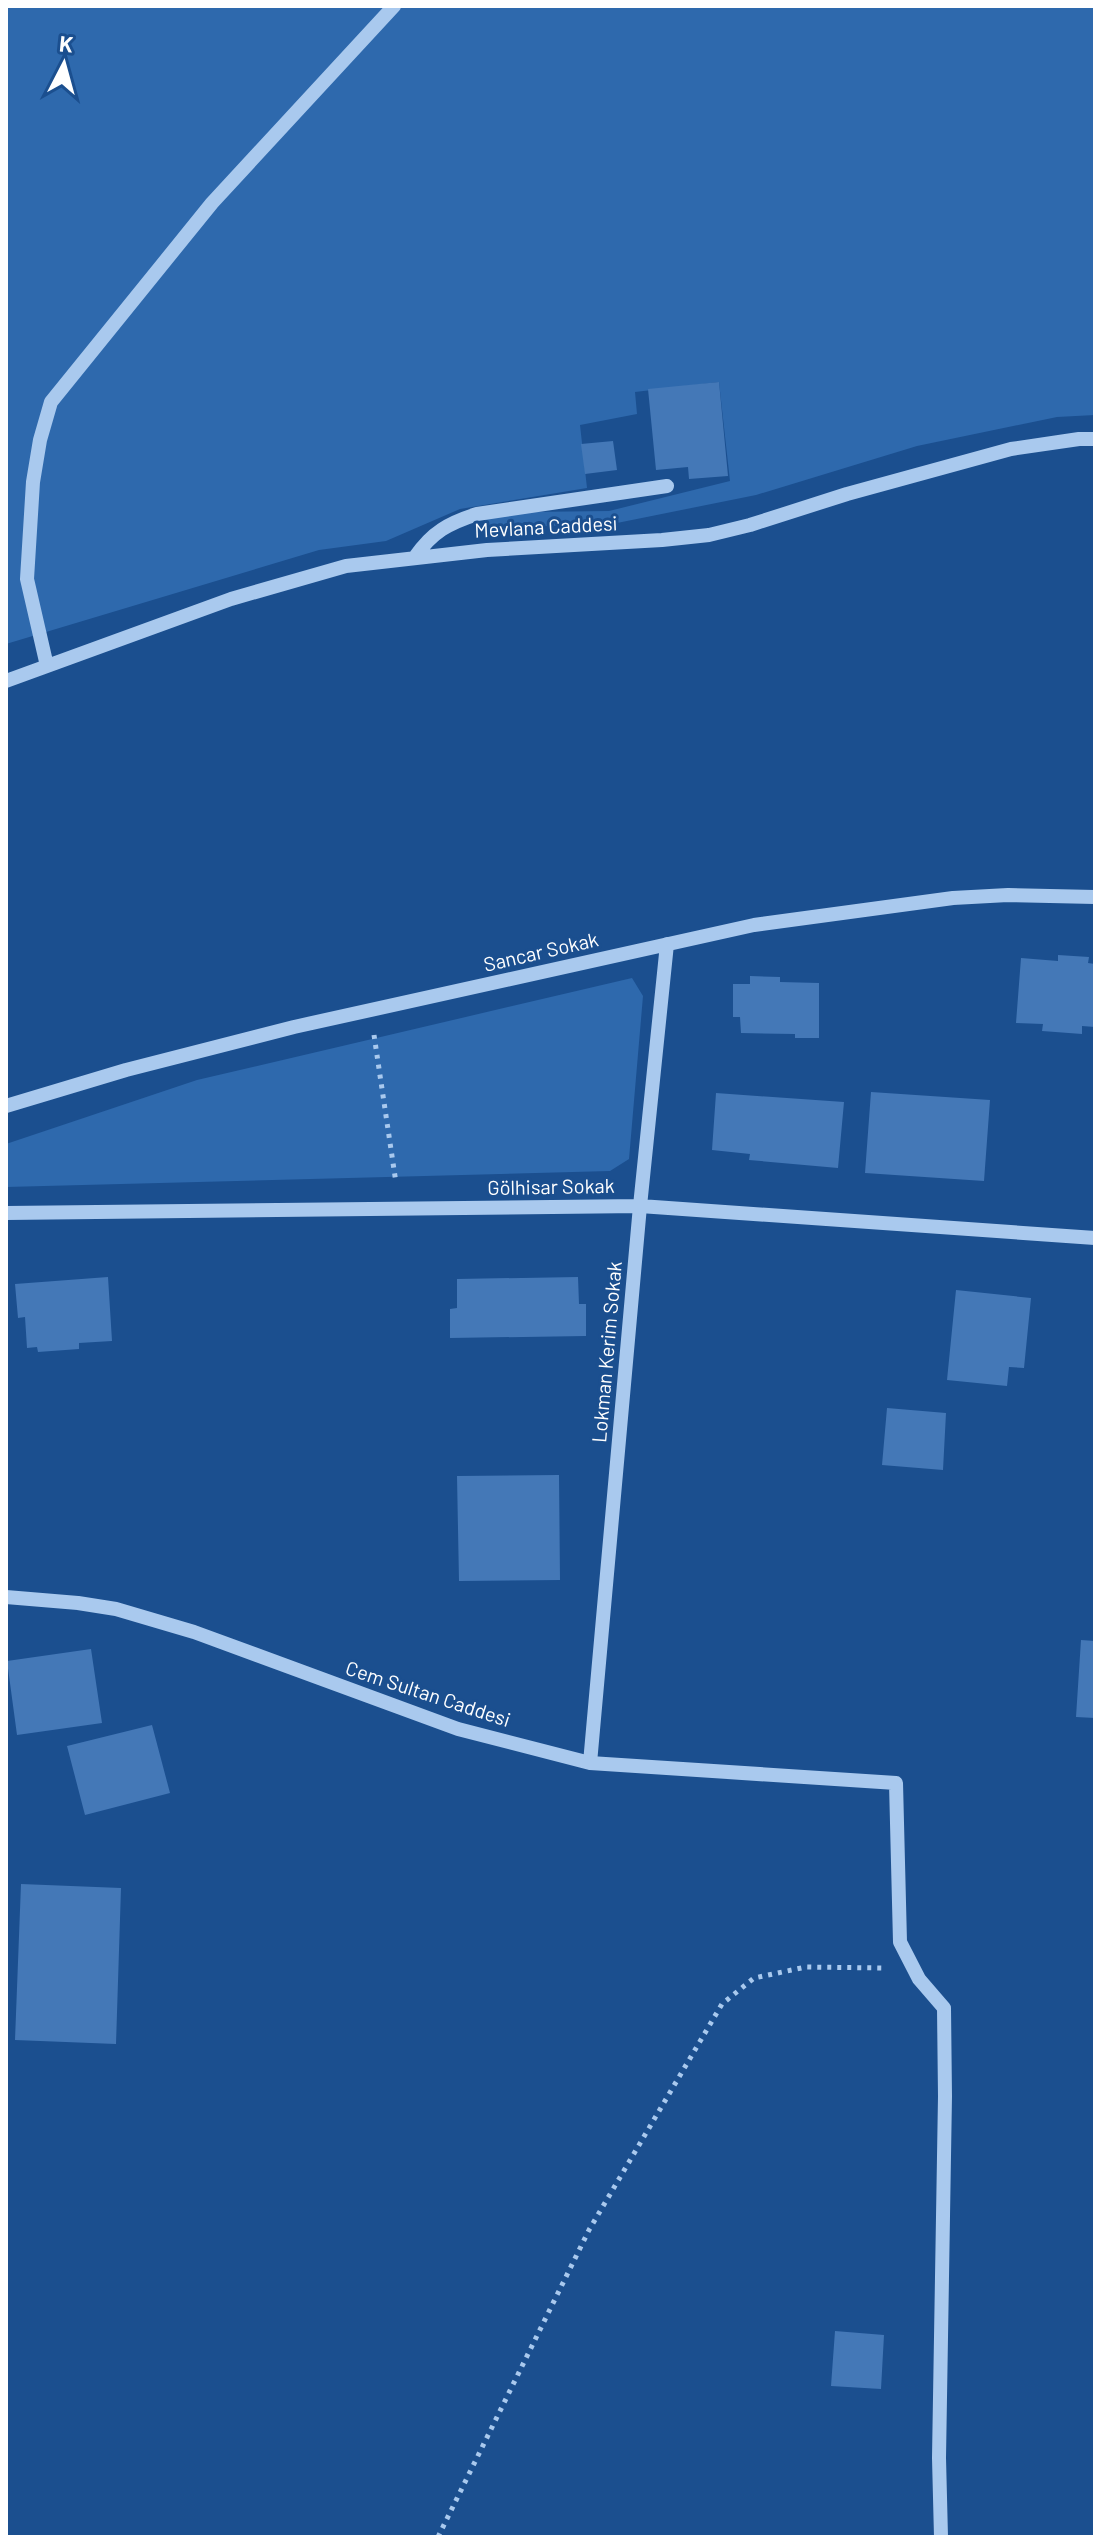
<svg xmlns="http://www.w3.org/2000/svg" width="1101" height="2543" viewBox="0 0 1101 2543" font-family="Barlow,sans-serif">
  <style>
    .green { fill: #2e69ad }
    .building { fill: #4478b7 }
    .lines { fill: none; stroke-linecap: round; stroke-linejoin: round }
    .path { stroke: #a9c9ee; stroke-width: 5; stroke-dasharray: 4 6; stroke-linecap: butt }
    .minor { stroke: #a9c9ee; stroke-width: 14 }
    .labels { text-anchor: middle; stroke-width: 6; stroke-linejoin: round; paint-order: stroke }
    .street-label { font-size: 20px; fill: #fff; stroke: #1b4f8f }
  </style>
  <rect width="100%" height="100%" fill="#1b4f8f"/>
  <path class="green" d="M6,6h1089v409l-38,2 -140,29 -161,49 -144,29 -131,4 5,-9 42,-7 81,-1 121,-30 -11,-99 -84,10 2,22 -57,11 7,63 -127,21 -74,32 -67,9 -313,94z
    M632,978l11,18 -14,163 -19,12 -604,16v-43l191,-64z"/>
  <path class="building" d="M719,382l9,94 -39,3 -1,-12 -32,3 -8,-81z
    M613,441l4,29 -32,4 -4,-30z
    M1058,955l31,2 -1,6 7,1v63l-13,-1v8l-40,-3 1,-7 -27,-1 5,-65 37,3z
    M750,976l30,1v5l39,1v55h-24v-4l-54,-1 -1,-16h-7v-33h17z
    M871,1092l119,8 -6,81 -119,-8z
    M716,1093l128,9 -6,66 -89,-8 1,-6 -38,-4z
    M108,1277l4,64 -33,2v6l-41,3 -1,-5 -10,1 -2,-31 -7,1 -3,-34z
    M578,1277l1,27h7v32l-136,2v-29l7,-1v-29z
    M956,1290l75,8 -7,70 -15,-1 -2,19 -60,-6z
    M887,1408l59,5 -3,57 -61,-5z
    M559,1475l1,105 -101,1 -2,-105z
    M1081,1640l14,1v77l-19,-1z
    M91,1649l11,74 -85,12 -10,-74z
    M152,1725l18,68 -85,22 -18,-69z
    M21,1884l100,4 -5,156 -101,-4z
    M835,2331l49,4 -3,54 -50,-3z"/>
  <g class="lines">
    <path class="path" d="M374,1035l22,148
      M438,2537l151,-307 133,-226 32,-26 52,-11 76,1"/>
    <path class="minor" d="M415,557c17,-25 34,-34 62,-43l190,-28
      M47,666l-20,-87 6,-97 7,-42 11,-38 161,-199 182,-197
      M6,681l225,-82 115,-33 141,-16 175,-10 47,-5 41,-10 97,-31 164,-45 68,-10h16
      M6,1106l120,-36 168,-43 460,-102 199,-27 55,-3 87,2
      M6,1213l634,-7 455,32
      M6,1597l72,6 38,6 78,23 264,97 132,34 306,20 4,159 19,37 25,29 1,88 -6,362 2,79
      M590,1763l50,-557 27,-262"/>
  </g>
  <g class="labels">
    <g class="street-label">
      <text transform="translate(546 527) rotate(-3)" y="7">Mevlana Caddesi</text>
      <text transform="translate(541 952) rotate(-13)" y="7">Sancar Sokak</text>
      <text transform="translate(551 1187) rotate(-1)" y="7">Gölhisar Sokak</text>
      <text transform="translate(607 1352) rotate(-85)" y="7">Lokman Kerim Sokak</text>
      <text transform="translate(428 1694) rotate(18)" y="7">Cem Sultan Caddesi</text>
    </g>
  </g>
  <rect width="1101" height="2543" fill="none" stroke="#ffffff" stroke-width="16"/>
  <g transform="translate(64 64) rotate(6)" stroke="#1b4f8f" stroke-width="6" paint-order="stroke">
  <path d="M0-6L14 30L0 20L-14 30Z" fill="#ffffff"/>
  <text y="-12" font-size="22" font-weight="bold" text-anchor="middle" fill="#ffffff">K</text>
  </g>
</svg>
